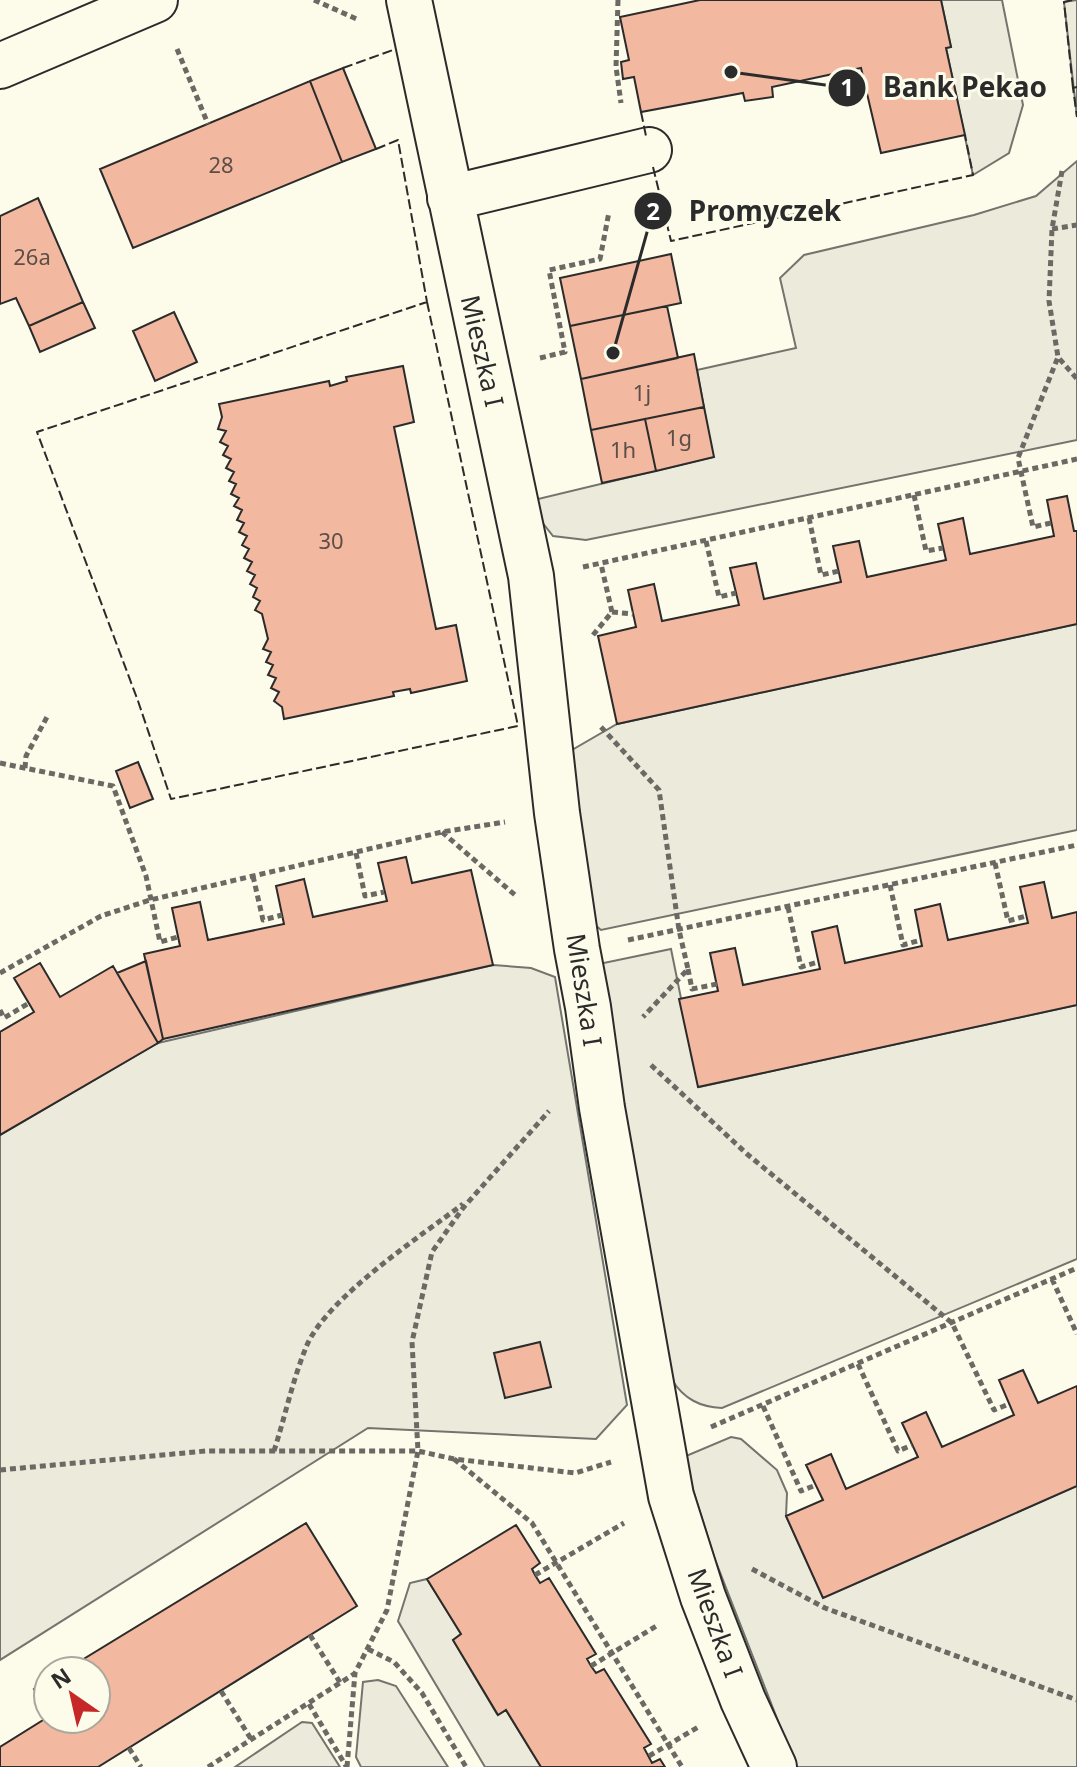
<svg xmlns="http://www.w3.org/2000/svg" width="1077" height="1767" viewBox="0 0 1077 1767" font-family="'Noto Sans',sans-serif">
  <style>
    .green { fill: #ecebdb; stroke: #74746e; stroke-width: 2 }
    .building { fill: #f2b8a0; stroke: #2b2b2b; stroke-width: 2 }
    .lines { fill: none; stroke-linecap: round; stroke-linejoin: round }
    .street-casing { stroke: #2b2b2b; stroke-width: 48 }
    .path { stroke: #6a6964; stroke-width: 5; stroke-dasharray: 6 4; stroke-linecap: butt }
    .street { stroke: #fdfbea; stroke-width: 44 }
    .fence { stroke: #2b2b2b; stroke-width: 2; stroke-dasharray: 10 4; stroke-linecap: butt }
    .labels { text-anchor: middle; stroke-width: 6; stroke-linejoin: round; paint-order: stroke }
    .number-label { font-size: 22px; fill: #5d4e48 }
    .street-label { font-size: 26px; fill: #2b2b2b; stroke: #fdfbea }
    .leader { fill: none; stroke: #2b2b2b; stroke-width: 3 }
    .callout-dot { fill: #2b2b2b; stroke: #fdfbea; stroke-width: 3 }
    .mark-label { font-size: 24px; text-anchor: middle; font-weight: bold; fill: #fff }
    .callout-label { font-size: 28px; text-anchor: middle; font-weight: bold; fill: #2b2b2b; stroke: #fdfbea; stroke-width: 6; stroke-linejoin: round; paint-order: stroke }
  </style>
  <rect width="100%" height="100%" fill="#fdfbea"/>
  <path class="green" d="M941,0h61l21,105 -14,48 -36,22 -27,-127 5,-1z
    M1077,0v117l-13,-115z
    M1077,161v279l-491,100 -33,-4 -15,-19v-18l175,-42 -16,-87 99,-22 -16,-70 24,-23 170,-40 62,-19z
    M1077,624v206l-476,100 -14,-12 -15,-168 45,-26z
    M671,949l28,138 378,-82v254l-355,149c-22,-1 -38,-9 -50,-28l-78,-415z
    M493,965l38,3 24,9 72,428 -31,34 -228,-11 -368,232v-525l158,-92z
    M731,1437l10,2 36,31 10,23 -1,23 37,82 254,-112v281h-281l-82,-210 -30,-96 2,-5z
    M427,1579l34,55 -8,6 44,74 9,-4 35,57h-56l-87,-146 12,-38z
    M378,1680l18,6 52,81h-87l-5,-10 7,-75z
    M302,1722l10,1 28,44h-105z"/>
  <path class="building" d="M700,0h241l10,47 -5,1 19,87 -84,18 -20,-85 -89,19 1,10 -28,4 -2,-8 -102,19 -7,-35 -11,2 -2,-17 8,-2 -9,-43z
    M343,68l33,81 -34,13 -32,-81z
    M310,81l32,81 -209,86 -33,-79z
    M38,198l45,104 -54,24 -13,-28 -16,6v-88z
    M671,254l10,49 -111,23 -10,-48z
    M83,302l12,26 -55,24 -11,-26z
    M667,306l11,52 -97,21 -11,-53z
    M174,312l23,50 -42,19 -22,-50z
    M694,354l10,53 -113,23 -10,-51z
    M403,366l11,56 -20,5 42,202 20,-4 11,56 -56,12 -1,-4 -17,3 1,4 -110,23 -2,-12 -8,-6 5,-9 -8,-4 5,-10 -8,-3 5,-10 -7,-3 5,-10 -8,-3 5,-10 -6,-25 -7,-4 5,-9 -7,-4 4,-9 -7,-4 5,-9 -8,-4 5,-9 -8,-4 5,-9 -7,-4 5,-9 -8,-4 5,-9 -7,-3 5,-10 -8,-4 5,-8 -8,-4 5,-10 -7,-3 5,-9 -8,-4 5,-9 -8,-4 5,-9 -8,-4 6,-11 -8,-2 4,-12 -3,-13 110,-23 1,5 17,-5 -1,-4z
    M704,407l10,50 -58,14 -11,-52z
    M645,419l11,52 -54,12 -11,-53z
    M1067,496l7,35h3v93l-460,100 -19,-88 38,-9 -8,-37 26,-6 8,37 77,-16 -9,-37 26,-5 8,36 77,-17 -8,-36 26,-5 8,36 79,-17 -8,-36 25,-6 7,36 84,-18 -7,-36z
    M138,762l15,37 -23,9 -14,-37z
    M406,857l6,26 59,-13 22,95 -330,74 -19,-85 36,-8 -8,-38 28,-6 8,38 76,-16 -8,-38 28,-7 9,38 74,-16 -9,-38z
    M1044,882l8,36 25,-6v93l-379,82 -19,-88 39,-8 -8,-38 25,-5 8,37 77,-16 -8,-37 25,-6 8,37 77,-17 -7,-36 25,-6 8,36 80,-17 -8,-36z
    M146,961l17,78 -5,4 -41,-70z
    M40,963l20,34 53,-31 45,77 -158,92v-103l34,-20 -20,-34z
    M540,1342l11,45 -46,11 -11,-45z
    M1023,1370l15,33 39,-17v100l-254,112 -37,-82 37,-16 -17,-35 25,-11 15,35 72,-32 -16,-34 24,-11 16,35 72,-32 -15,-35z
    M306,1523l51,83 -259,161h-98v-20l48,-30 48,2v-48h-32z
    M516,1525l24,38 -8,6 3,6 5,8 9,-5 47,76 -9,5 4,7 5,7 8,-4 47,75 -7,4 8,15 8,-4 5,8h-124l-35,-57 -8,5 -45,-75 8,-6 -34,-55z
    M48,1681v32l-14,-24z"/>
  <g class="lines">
    <g class="street-casing">
      <path id="street" d="M409,0l122,576 26,237 20,136 11,58 14,101 69,388 32,101 40,103 31,67
        M0,66l155,-66
        M450,198l199,-48"/>
    </g>
    <path class="path" d="M314,0l45,20
      M618,0l-2,67 5,36
      M177,49l31,75
      M1062,171l-10,58 -3,72 9,56 19,22
      M1052,229l25,-4
      M540,358l25,-6 -16,-82 51,-11 9,-47
      M914,495l12,56 17,-3
      M809,518l12,57 18,-4
      M1051,523l-18,4 -15,-69 40,-101
      M706,541l13,56 17,-4
      M583,567l494,-108
      M612,612l21,2
      M593,635l19,-23 -11,-48
      M601,727l58,63 20,140 9,39 -45,48
      M0,763l113,23 33,90 14,66 18,-5
      M25,768l1,-12 21,-39
      M442,832l73,63
      M356,853l9,43 19,-4
      M995,863l13,58 18,-5
      M253,876l10,44 19,-5
      M890,885l13,60 18,-5
      M788,907l13,60 17,-5
      M628,940l449,-95
      M688,969l4,20 25,-5
      M0,973l101,-57 49,-16 292,-68 63,-10
      M0,1010l4,8 25,-15
      M651,1065l96,89 205,169 42,87 15,-6
      M1052,1279l25,55
      M858,1364l40,87 14,-6
      M763,1406l38,85 15,-6
      M711,1427l366,-159
      M274,1451c11,-34 19,-73 33,-106 21,-48 114,-109 156,-141
      M454,1459l78,64 150,244
      M0,1470l206,-19h212l36,8 121,14 36,-11
      M752,1569l73,39 252,92
      M535,1575l89,-52
      M310,1635l31,49
      M368,1649l26,13 28,31 44,74
      M591,1666l67,-41
      M221,1691l30,48
      M309,1704l37,62
      M129,1748l12,19
      M649,1756l51,-30
      M208,1767l146,-93
      M347,1767l8,-94 32,-63 31,-159 -6,-109 20,-90 31,-44 86,-97"/>
    <use href="#street" class="street"/>
    <path class="fence" d="M1072,0l-8,2 9,86 4,-1 -4,1 4,29
      M343,68l50,-18
      M641,112l5,24
      M376,149l22,-9 29,162
      M653,167l18,74 302,-66 -8,-40
      M427,302l91,424 -347,73 -33,-98 -101,-269z"/>
  </g>
  <g class="labels">
    <g class="number-label">
      <text x="221" y="173">28</text>
      <text x="32" y="265">26a</text>
      <text x="642" y="401">1j</text>
      <text x="679" y="446">1g</text>
      <text x="623" y="458">1h</text>
      <text x="331" y="549">30</text>
    </g>
    <g class="street-label">
      <text transform="translate(482 351) rotate(77)" y="9">Mieszka I</text>
      <text transform="translate(584 990) rotate(81)" y="9">Mieszka I</text>
      <text transform="translate(715 1623) rotate(70)" y="9">Mieszka I</text>
    </g>
  </g>
  <path class="leader" d="M731 72L847 88M613 353L653 211"/>
  <g class="callout-dot">
    <circle cx="731" cy="72" r="8"/>
    <circle cx="613" cy="353" r="8"/>
    <circle cx="847" cy="88" r="20"/>
    <circle cx="653" cy="211" r="20"/>
  </g>
  <g class="mark-label">
    <text x="847" y="96">1</text>
    <text x="653" y="220">2</text>
  </g>
  <g class="callout-label">
    <text x="965" y="97">Bank Pekao</text>
    <text x="765" y="221">Promyczek</text>
  </g>
  <g transform="translate(72 1695) rotate(326)"><circle r="38" fill="#fdfbea" stroke="#a9a89e" stroke-width="2"/>
  <path d="M0-6L14 30L0 20L-14 30Z" fill="#c62828"/>
  <text y="-12" font-size="22" font-weight="bold" text-anchor="middle" fill="#2b2b2b">N</text>
  </g>
</svg>
